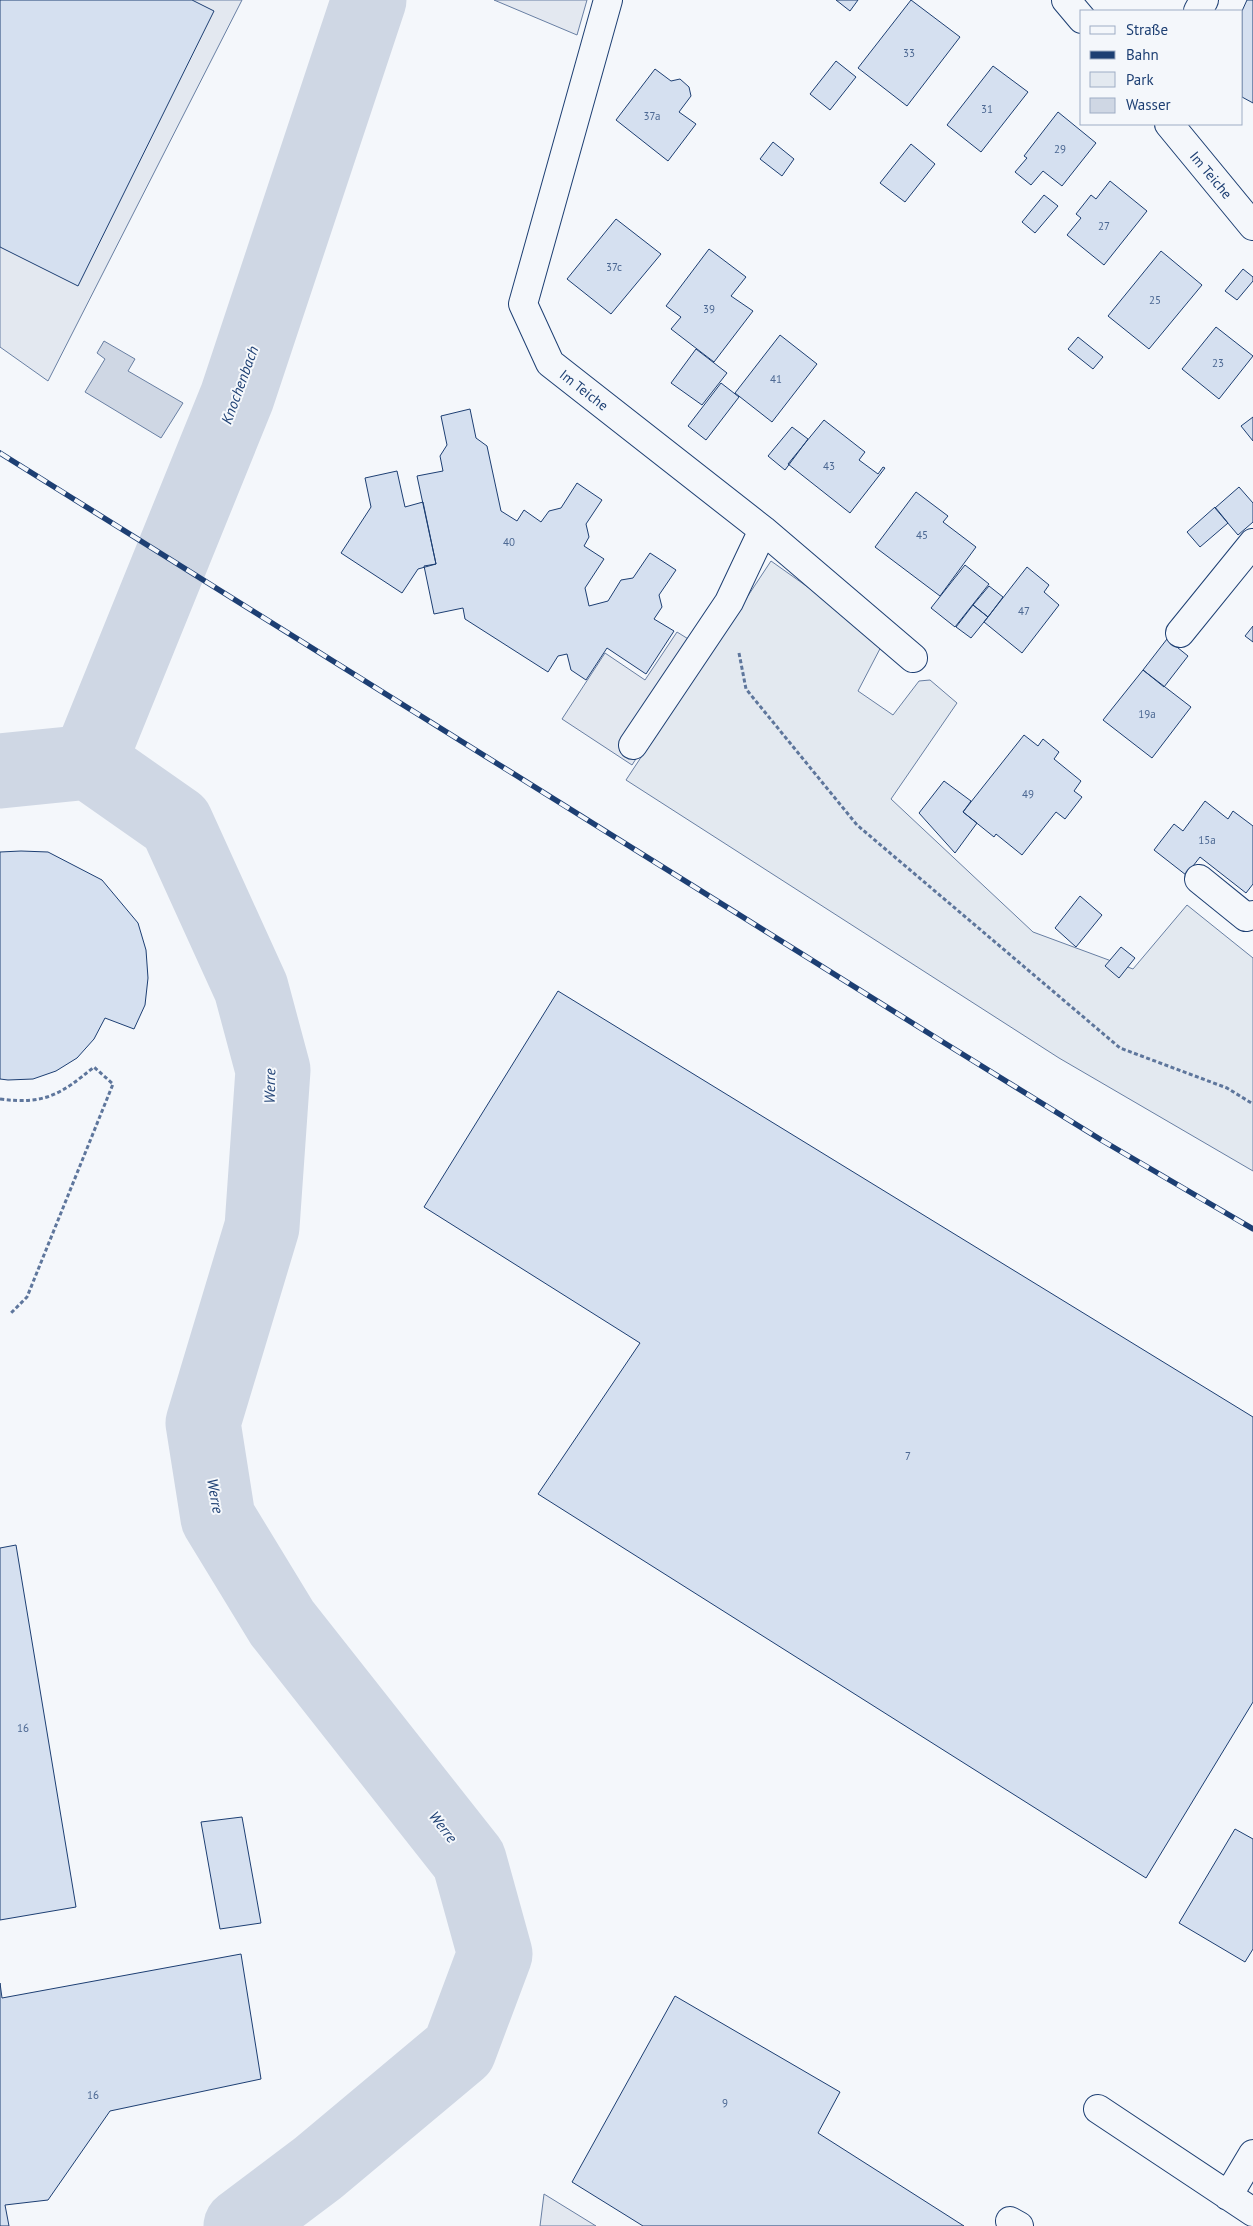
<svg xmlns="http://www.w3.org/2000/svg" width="1253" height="2226" viewBox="0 0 1253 2226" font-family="'PT Sans',sans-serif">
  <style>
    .green { fill: #e3e9f0; stroke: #687fa3 }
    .parking { fill: #e3e8f0; stroke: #687fa3 }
    .water { fill: #cfd7e4; stroke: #687fa3 }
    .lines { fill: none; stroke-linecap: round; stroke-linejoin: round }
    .river { stroke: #cfd7e4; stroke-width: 75 }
    .building { fill: #d5e0f0; stroke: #1d3f73 }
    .minor-casing { stroke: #1d3f73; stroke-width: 30 }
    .path { stroke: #5e769c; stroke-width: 3; stroke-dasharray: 4 2.5; stroke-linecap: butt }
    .minor { stroke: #f4f7fb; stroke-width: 28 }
    .rail-casing { stroke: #1d3f73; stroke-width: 5.5 }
    .rail { stroke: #f4f7fb; stroke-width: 4; stroke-dasharray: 11; stroke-linecap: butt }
    .labels { text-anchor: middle; stroke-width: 4; stroke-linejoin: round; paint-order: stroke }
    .number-label { font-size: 11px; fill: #4b6792 }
    .street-label { font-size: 14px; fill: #1d3f73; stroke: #f4f7fb }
    .water-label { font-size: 15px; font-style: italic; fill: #1d3f73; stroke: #f4f7fb }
  </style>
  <rect width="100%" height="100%" fill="#f4f7fb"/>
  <path class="green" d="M771,561l113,80 -26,50 35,24 26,-34 11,-1 27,23 -66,96 142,133 100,37 54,-64 66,53v213l-194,-113 -433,-278z"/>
  <path class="parking" d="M0,0h242l-194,381 -48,-34z
    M494,0h93l-10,35z
    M677,632l29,18 -74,115 -70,-46 43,-66 40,27z
    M544,2194l52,32h-56z"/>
  <path class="water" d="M104,341l31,18 -7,12 55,32 -22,35 -76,-46 20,-33 -8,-6z"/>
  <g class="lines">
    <path class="river" d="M89,762l148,-365 132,-397
      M0,771l89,-9 87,61 75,165 22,82 -11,157 -59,196 15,95 64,105 187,237 26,94 -36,96 -141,118 -77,58"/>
  </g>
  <path class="building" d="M0,0h192l22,11 -136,275 -78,-39z
    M836,0h22l-8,11z
    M911,0l49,37 -53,69 -49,-38z
    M1247,0h6v103l-11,-6v-86z
    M836,61l20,16 -26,33 -20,-16z
    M993,66l35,26 -47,60 -34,-27z
    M655,69l16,12 9,-2 9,8 2,9 -12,16 17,12 -28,37 -52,-41z
    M1058,112l38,31 -34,43 -19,-15 -12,14 -16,-13 12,-14 -3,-2z
    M773,142l21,17 -12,17 -22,-17z
    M911,144l24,20 -30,38 -25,-19z
    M1110,181l37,30 -43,54 -37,-30 14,-17 -5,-4 15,-19 5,4z
    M1044,195l14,11 -23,27 -13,-11z
    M616,219l45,35 -50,60 -44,-35z
    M709,249l37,28 -15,19 22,15 -39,51 -43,-33 10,-12 -15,-11z
    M1161,251l41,34 -53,64 -41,-33z
    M1243,269l10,8v4l-16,19 -12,-9z
    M1216,327l37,29 -34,43 -37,-30z
    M780,335l37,29 -45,58 -37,-29z
    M1078,337l25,20 -10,12 -25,-20z
    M696,349l31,24 -25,32 -31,-22z
    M721,383l18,14 -33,43 -18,-14z
    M470,409l6,29 11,8 14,65 16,10 7,-11 17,12 8,-11 12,-3 16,-25 25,17 -16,24 3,13 -5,9 20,13 -19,29 4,18 19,-5 13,-21 12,-2 17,-25 26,17 -17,25 3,12 -8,12 20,12 -28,43 -39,-26 -21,32 -15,-10 -4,-16 -9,2 -10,16 -83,-53 -2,-11 -29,6 -10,-48 12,-2 -19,-88 26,-5 -3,-15 7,-11 -6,-29z
    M1253,417v24l-12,-15z
    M824,420l41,32 -6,8 19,14 5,-7 2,1 -35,45 -62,-49z
    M792,427l16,12 -23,31 -17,-14z
    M397,471l8,36 18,-5 13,62 -18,5 -16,24 -61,-40 30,-46 -6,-29z
    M1239,487l14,16v19l-15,13 -23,-27z
    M916,492l32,24 -5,6 33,25 -36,49 -65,-49z
    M1215,507l13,16 -28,24 -13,-15z
    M965,565l24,19 -34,43 -24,-19z
    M1027,567l22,18 -5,7 15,13 -37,48 -38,-31z
    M989,586l14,11 -15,20 -15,-12z
    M973,605l15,12 -17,21 -15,-11z
    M1253,626v16l-8,-6z
    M1167,639l21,17 -24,31 -21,-17z
    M1143,670l48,37 -39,51 -49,-38z
    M1024,735l14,11 5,-7 16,13 -5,7 27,22 -7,10 8,6 -17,22 -9,-7 -34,43 -26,-21 -2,3 -31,-25z
    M944,781l27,20 -8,11 14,11 -22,30 -36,-40z
    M1205,801l23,18 5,-8 20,15v58l-7,9 -46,-36 -14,18 -32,-25 20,-26 9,7z
    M21,851l27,1 54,28 36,43 8,27 2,28 -3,27 -11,24 -29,-11 -11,21 -17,19 -21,13 -23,8 -25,1 -8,-1v-227z
    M1080,896l22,19 -26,32 -21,-19z
    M1121,947l14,11 -16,20 -14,-12z
    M558,991l695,426v285l-107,176 -608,-384 102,-151 -216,-136z
    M16,1545l60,362 -76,13v-372z
    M242,1817l19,106 -41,6 -19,-107z
    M1235,1829l18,10v110l-8,13 -66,-39z
    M241,1954l20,125 -151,32 -62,89 -43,5 4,21h-9v-243l2,15z
    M675,1996l165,96 -22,41 146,93h-321l-71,-44z"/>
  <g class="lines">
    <g class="minor-casing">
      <path id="minor" d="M608,0l-85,304 27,59 213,167 150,128
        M1066,0l16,19
        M1198,11l6,-11
        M1169,124l84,102
        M1180,633l73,-90
        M633,745l96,-143 34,-72
        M1199,879l47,38 7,-2
        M1098,2109l155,103
        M1228,2196l25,-42
        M1010,2221l9,5"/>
    </g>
    <path class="path" d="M739,653l7,36 111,136 263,223 107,40 26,16
      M0,1099c45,6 61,-5 94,-32l19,17 -86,213 -17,17"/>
    <use href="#minor" class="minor"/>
    <g class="rail-casing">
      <path id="rail" d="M0,453l938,586 165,102 150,88"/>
    </g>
    <use href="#rail" class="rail"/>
  </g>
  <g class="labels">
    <g class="number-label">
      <text x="909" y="57">33</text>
      <text x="987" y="113">31</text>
      <text x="652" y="120">37a</text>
      <text x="1060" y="153">29</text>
      <text x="1104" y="230">27</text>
      <text x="614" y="271">37c</text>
      <text x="1155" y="304">25</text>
      <text x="709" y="313">39</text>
      <text x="1218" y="367">23</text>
      <text x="776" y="383">41</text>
      <text x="829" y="470">43</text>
      <text x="922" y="539">45</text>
      <text x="509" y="546">40</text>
      <text x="1024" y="615">47</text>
      <text x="1147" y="718">19a</text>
      <text x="1028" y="798">49</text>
      <text x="1207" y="844">15a</text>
      <text x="908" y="1460">7</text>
      <text x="23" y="1732">16</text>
      <text x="93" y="2099">16</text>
      <text x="725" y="2107">9</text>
    </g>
    <g class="street-label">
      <text transform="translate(1211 175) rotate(50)" y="5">Im Teiche</text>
      <text transform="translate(584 390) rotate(38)" y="5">Im Teiche</text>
    </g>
    <g class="water-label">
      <text transform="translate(240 385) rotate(-70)" y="5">Knochenbach</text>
      <text transform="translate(270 1086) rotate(-89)" y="5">Werre</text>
      <text transform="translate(215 1496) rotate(80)" y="5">Werre</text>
      <text transform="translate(443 1827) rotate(52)" y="5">Werre</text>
    </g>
  </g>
  <rect x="1080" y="10" width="162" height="115" fill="#f4f7fb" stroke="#9eadc5"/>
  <rect x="1090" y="26" width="25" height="8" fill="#f4f7fb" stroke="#9eadc5"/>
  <text x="1126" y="35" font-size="15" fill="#1d3f73">Straße</text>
  <rect x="1090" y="51" width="25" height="8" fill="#1d3f73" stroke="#9eadc5"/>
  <text x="1126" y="60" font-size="15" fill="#1d3f73">Bahn</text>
  <rect x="1090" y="72" width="25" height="15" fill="#e3e9f0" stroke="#9eadc5"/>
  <text x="1126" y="85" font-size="15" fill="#1d3f73">Park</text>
  <rect x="1090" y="98" width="25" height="15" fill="#cfd7e4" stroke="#9eadc5"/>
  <text x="1126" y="110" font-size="15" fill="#1d3f73">Wasser</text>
</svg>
